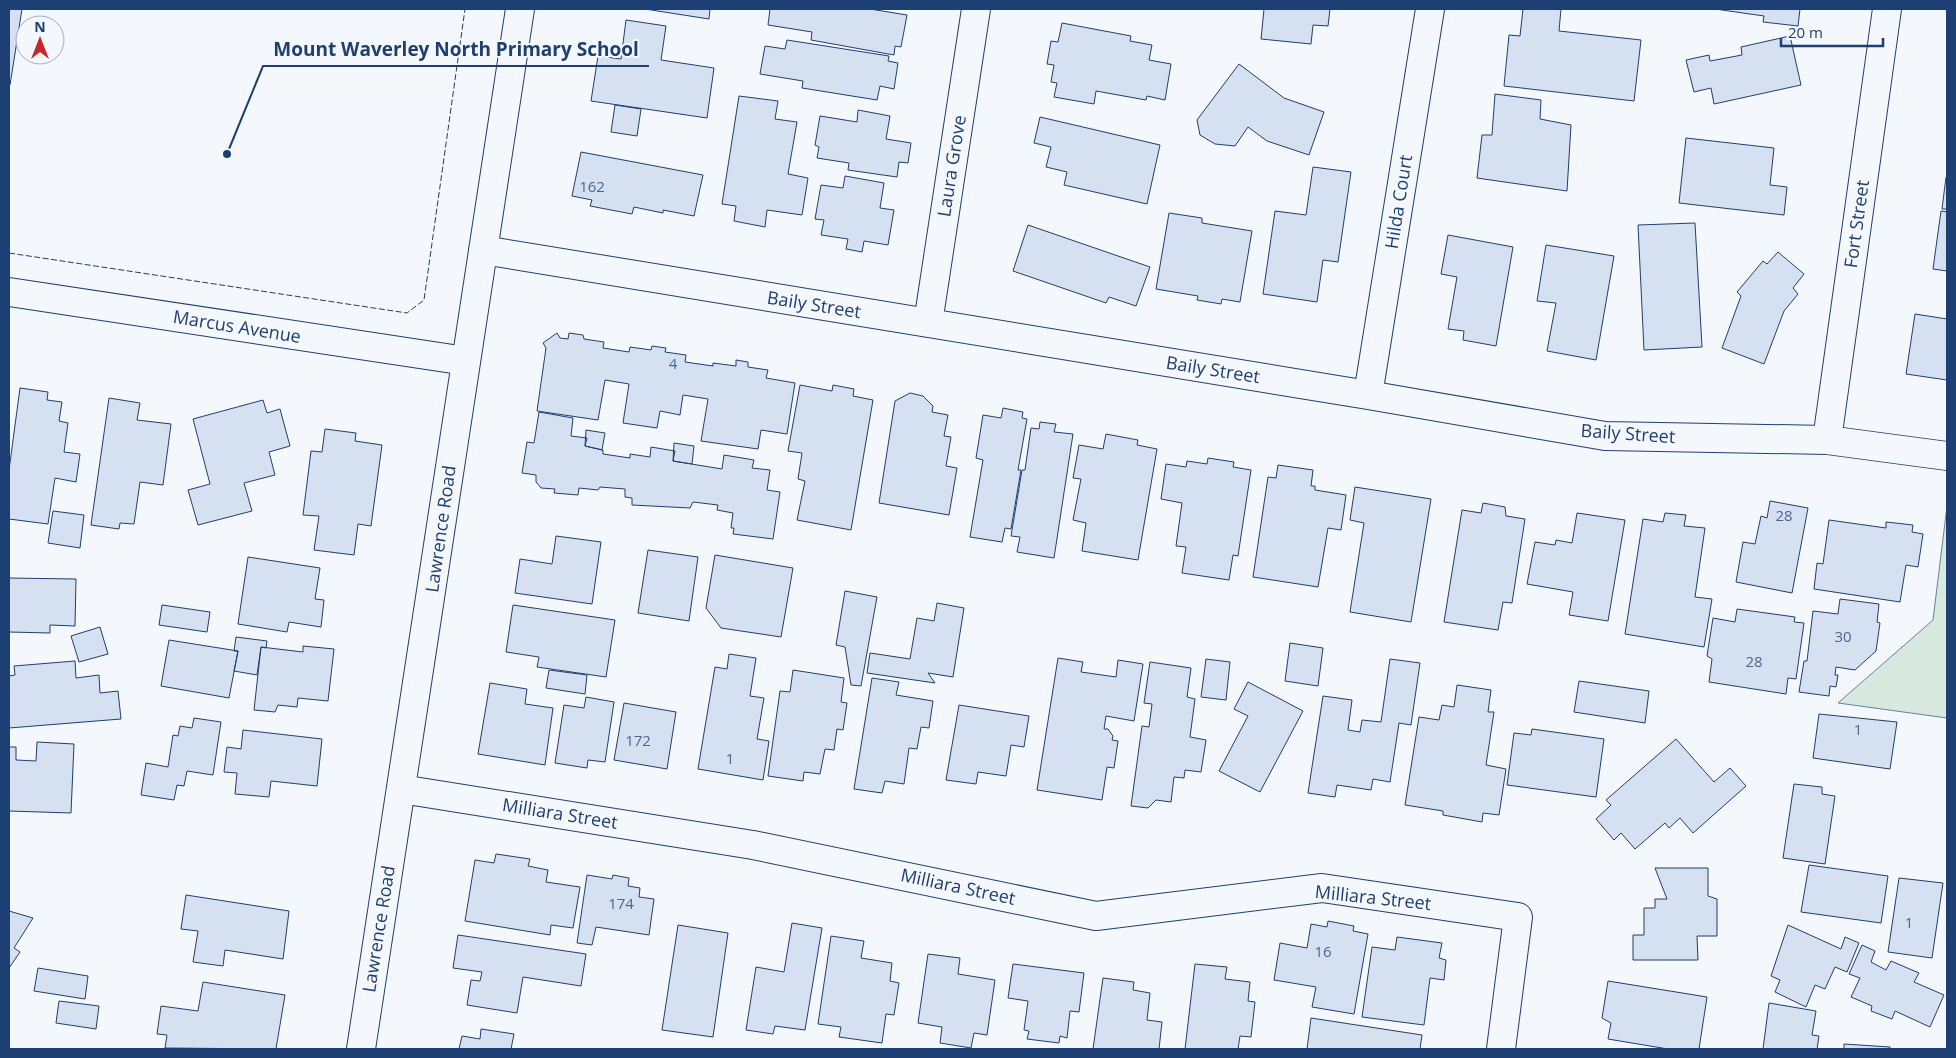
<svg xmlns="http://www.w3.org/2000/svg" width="1956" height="1058" viewBox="0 0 1956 1058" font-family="'Open Sans',sans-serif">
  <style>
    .green { fill: #d7e8df; stroke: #687fa3 }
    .building { fill: #d5e0f0; stroke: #1d3f73 }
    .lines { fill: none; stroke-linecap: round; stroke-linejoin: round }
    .street-casing { stroke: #1d3f73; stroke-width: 30 }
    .street { stroke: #f4f7fb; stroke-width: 28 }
    .fence { stroke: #1d3f73; stroke-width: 1; stroke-dasharray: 6 2.5; stroke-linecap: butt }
    .labels { text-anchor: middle; stroke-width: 4; stroke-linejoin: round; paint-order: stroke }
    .number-label { font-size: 15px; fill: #4b6792 }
    .street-label { font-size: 18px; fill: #1d3f73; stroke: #f4f7fb }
    .leader { fill: none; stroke: #1d3f73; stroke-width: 2 }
    .callout-dot { fill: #1d3f73; stroke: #f4f7fb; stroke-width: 2 }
    .callout-label { font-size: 19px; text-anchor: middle; font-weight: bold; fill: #1d3f73; stroke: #f4f7fb; stroke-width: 4; stroke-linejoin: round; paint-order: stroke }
  </style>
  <rect width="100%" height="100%" fill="#f4f7fb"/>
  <path class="green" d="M1947,506v212l-109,-15 95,-83z"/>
  <path class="building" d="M9,9h13l-12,76h-1z
    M645,9h65l-1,10z
    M770,9h100l37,6 -6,32 -6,-1 -1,9 -83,-15 1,-8 -44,-7z
    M1264,9h66l-2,17 -15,-1 -2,19 -50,-5z
    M1523,9h38l-2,22 82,9 -7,61 -130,-15 5,-51 11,1z
    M1715,9h85l-2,17 -35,-4 1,-6z
    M626,20l40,6 -5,34 53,8 -7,50 -116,-17 7,-45 23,3z
    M1062,23l69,13 -1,5 22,4 -3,15 22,4 -6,36 -18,-4 -1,4 -50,-9 -2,13 -40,-7 3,-14 -6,-1 3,-17 -7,-1 4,-23 7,1z
    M1790,36l11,49 -87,19 -3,-16 -17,4 -8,-32 23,-5 1,6 32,-6 -1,-8z
    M787,40l102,16 -1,5 10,2 -4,26 -14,-3 -3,14 -75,-12 1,-7 -43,-7 5,-28 20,3z
    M1239,64l45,34 40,14 -15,43 -42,-14 -19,-14 -13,19 -20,-2 -15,-9 -3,-15z
    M1495,94l46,6 -1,19 31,6 -4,66 -90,-13 5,-43h10z
    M739,96l39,5 -3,18 22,3 -9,52 20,4 -6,37 -35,-5 -2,17 -31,-6 2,-15 -14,-2z
    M615,105l26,4 -4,27 -26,-4z
    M858,110l32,6 -4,23 25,4 -3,20 -9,-1 -2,15 -49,-7 1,-7 -32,-5 2,-11 -4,-2 5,-29 37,6z
    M1040,117l120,28 -13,59 -83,-19 3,-13 -21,-5 5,-20 -17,-4z
    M1686,138l88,10 -4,37 17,2 -3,28 -105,-12z
    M581,152l122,23 -9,41 -31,-6v3l-29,-6 -2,7 -42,-8 2,-6 -20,-4z
    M1313,167l38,5 -13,90 -15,-2 -6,42 -54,-8 12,-83 31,4z
    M845,176l39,7 -4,25 14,2 -6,35 -24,-4 -2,11 -16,-3 2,-10 -27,-4 3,-15 -9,-1 6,-34 22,3z
    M1946,177h1v32h-5z
    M1941,211l6,1v59l-14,-2z
    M1169,213l33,5v5l50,8 -12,71 -18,-3 -1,5 -24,-4 1,-4 -42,-7z
    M1695,223l7,124 -58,3 -6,-125z
    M1028,225l122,42 -14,39 -27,-9 -3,6 -93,-32z
    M1448,235l65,12 -17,99 -33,-6 1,-9 -16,-2 9,-52 -16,-3z
    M1546,245l68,11 -18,104 -49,-9 9,-48 -19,-2z
    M1778,252l26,22 -11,14 5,6 -14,17 -20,53 -42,-16 19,-52 -4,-4 26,-31 4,3z
    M1915,314l32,5v61l-41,-6z
    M557,333l3,5 8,1 1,-6 14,2 1,4 20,3 -1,6 26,4 1,-5 21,3 1,-4 14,2 -1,4 21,3 -1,7 28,4v-3l23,3v-6l12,2v5l20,3 -2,8 29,5 -8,51 -26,-4 -3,19 -57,-8 7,-42 -25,-4 -3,20 -20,-4 -3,17 -34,-5 6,-39 -24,-4 -7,40 -61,-9 9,-63 -3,-5z
    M800,385l32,6 1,-6 21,4 -1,7 20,4 -22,130 -54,-10 8,-39 -7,-2 4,-26 -14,-2z
    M20,388l28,4 -1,8 15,2 -3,19 9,2 -4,29 16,2 -4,28 -21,-4 -7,46 -39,-5v-49z
    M910,393l13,3 10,10 -1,6 16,3 -4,21 7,1 -5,29 11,2 -8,47 -70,-12 16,-102z
    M109,398l31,5 -3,17 34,4 -8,61 -23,-3 -6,42 -14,-1 -1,6 -28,-4z
    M263,400l4,13 13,-4 10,37 -21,6 6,23 -31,8 8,28 -54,14 -10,-35 22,-6 -17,-65z
    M1003,408l20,4 -1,6 5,1 -9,51h3l-10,59 -6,-1 -3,14 -32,-5 13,-77 -7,-2 7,-43 18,3z
    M539,412l34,6 -2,18 16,2 -2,8 18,4v4l27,4v-4l20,3 1,-10 24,4 -2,10 49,8 2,-14 30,5 -2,8 18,2 -3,20 13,2 -7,47 -40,-5 1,-6h-3l2,-15 -16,-3 1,-5 -25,-3 -3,6 -58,-3v-7l-7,-1v-8l-25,-2 -2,3 -19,-2 -1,7 -24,-2 1,-4 -14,-1 -5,-6v-7l-14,-2 5,-31 7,1z
    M1040,422l16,2 -2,8 19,2 -19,124 -37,-6 3,-15 -9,-1 11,-66h3l6,-42 8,1z
    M325,429l31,4 -1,8 27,4 -11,81 -13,-2 -4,31 -40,-5 5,-34 -16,-1 8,-64 11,1z
    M586,430l19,3 -3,17 -17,-4z
    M1106,434l32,6 -1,5 20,4 -19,111 -56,-9 4,-28 -13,-3 8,-41 -8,-1 6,-33 24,4z
    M674,443l20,3 -2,18 -19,-3z
    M1208,458l26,4 -1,5 18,3 -13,86 -5,-1 -4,25 -47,-7 4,-26 -10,-1 6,-43 -21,-4 5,-35 20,3 1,-6 20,3z
    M1278,465l35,5 -2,16h4v4l31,5 -5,35 -13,-2 -10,59 -65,-10 15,-100 8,1z
    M1355,487l76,12 -20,123 -61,-10 14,-89 -14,-3z
    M1770,501l38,7 -16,85 -56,-11 7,-40 12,2 6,-28 6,2z
    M1483,503l22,4 1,9 19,3 -13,84 -9,-1 -5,28 -54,-8 18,-112 19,3z
    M53,511l31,4 -4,33 -32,-5z
    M1577,513l48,7 -17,101 -39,-6 4,-23 -46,-8 8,-42 20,3 1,-5 16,3z
    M1665,513l21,2 -2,11 21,2 -10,69 17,2 -8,48 -79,-13 18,-115 20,3z
    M1829,520l57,8v-6l27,3 -1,7 11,2 -5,33 -12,-2 -6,37 -86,-13 3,-26 6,1z
    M556,536l45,6 -9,62 -77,-11 5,-34 32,5z
    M648,550l50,7 -9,64 -51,-8z
    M715,555l78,13 -12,69 -60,-9 -15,-20z
    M248,557l72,11 -5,31 9,1 -3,27 -32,-5 -2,10 -49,-8z
    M9,578l67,1 -1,47 -25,-1v8l-41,-1z
    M845,591l32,6 -16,89 -10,-1 -6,-38 -9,-2z
    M1840,599l39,5 -2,18 3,1 -4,28 -21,19 -19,-3 -1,8h3l-2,12 -6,-1 -1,10 -30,-4 5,-31h3l6,-50 25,3z
    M937,603l27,5 -11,69 -25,-4 7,10 -68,-10 3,-20 40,6 7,-41 17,3z
    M162,605l48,7 -3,20 -48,-7z
    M513,605l102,15 -9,57 -69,-10 2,-10 -33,-5z
    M1737,609l58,8 -1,5 10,1 -8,56 -8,-1 -2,16 -77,-12 3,-23 -5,-3 6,-38 22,4z
    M100,627l8,27 -29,8 -8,-26z
    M236,637l31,4 -1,7 -5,-1 -4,28 -23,-4 4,-20h-4z
    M169,640l69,11 -9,47 -68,-12z
    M1290,643l33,5 -5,38 -33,-5z
    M303,646l31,3 -6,52 -30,-3 -1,9 -19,-2 -3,7 -21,-2 7,-63 42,5z
    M729,654l27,4 -6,38 14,2 -7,41 12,2 -6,39 -65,-11 17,-102 12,2z
    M1058,658l25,4 -2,10 35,5 2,-17 25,4 -9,57 -28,-5 -2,13h4l5,7 -1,4 6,1 -4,27 -7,-1 -5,33 -65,-10z
    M1206,659l24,3 -4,38 -25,-3z
    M1390,659l30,4 -9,62 -12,-2 -9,59 -17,-3 -2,11 -34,-5 -2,12 -27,-4 15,-97 29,4 -4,30 12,2 2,-12 19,2z
    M75,661l1,17 23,-3 1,18 18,-2 3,28 -112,9v-52l6,-1 -1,-9z
    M1150,662l41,6 -4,29 8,2 -5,38 16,3 -5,32 -16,-2 -1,8 -10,-1 -3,25 -15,-2 -8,8 -17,-2 11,-80 7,1 3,-23 -8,-1z
    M549,670l38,5 -2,19 -39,-6z
    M793,670l51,8 -3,24 6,1 -4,27 -6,-1 -3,21 -9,-1 -5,25 -16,-2 -1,9 -35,-5 12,-85 10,1z
    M872,678l27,4 -3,13 37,6 -4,27 -8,-1 -4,22 -8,-1 -5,36 -19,-3 -3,12 -28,-4z
    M1579,681l70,10 -4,32 -71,-11z
    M1248,682l55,29 -43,81 -41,-21 29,-55 -14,-7z
    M490,683l37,6 -2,15 28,4 -8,57 -67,-11z
    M1457,685l34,5 -3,22h6l-8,53 20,4 -7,46 -16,-2 -1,9 -39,-7v-4l-38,-6 14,-88 20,3 3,-15 12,2z
    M586,697l28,5 -9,60 -17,-2 -1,8 -32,-5 9,-58 20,3z
    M624,703l52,9 -9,57 -53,-9z
    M959,705l70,11 -5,31 -13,-2 -5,31 -28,-4 -2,12 -30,-4z
    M1819,714l78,8 -7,47 -77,-11z
    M194,718l27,4 -8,53 -26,-4 -3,15 -7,-1 -3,15 -33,-5 5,-32 22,4 5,-32 5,1 2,-10 12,2z
    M1532,729l72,10 -8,58 -89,-12 7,-52 17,2z
    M243,730l79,9 -5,47 -46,-5 -2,16 -34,-3 2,-21 -13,-1 3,-25 14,2z
    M1676,739l38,43 16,-14 16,18 -53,47 -13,-15 -11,10 -4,-5 -30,26 -14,-16 -7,7 -18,-21 15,-14 -5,-5z
    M37,742l37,2 -3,69 -62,-2v-64h7v13l20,1z
    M1794,784l28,3v7l13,2 -10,68 -42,-6z
    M496,854l34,5 -2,7 20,4 -2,12 34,5 -7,41 -22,-3 -1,10 -85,-14 10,-61 19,3z
    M1809,865l79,11 -7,47 -80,-11z
    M1655,868h53v28l9,3v37h-20l1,24h-65v-25h11v-27h11v-9h12z
    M587,875l25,4 1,-4 16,3 -1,8 12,2 -1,9 15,2 -5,36 -53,-8 -4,18 -15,-2z
    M1899,878l44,5 -11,75 -44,-6z
    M186,895l103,16 -6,48 -58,-9 -2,16 -30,-4 5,-31 -17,-2z
    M9,911l24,7 -19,30 6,4 -11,16z
    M1328,921l26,5 -1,5 15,3 -14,80 -42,-7 4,-20 -42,-7 6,-37 27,5 4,-24 16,3z
    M792,923l30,5 -17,102 -30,-4 -2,8 -27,-4 10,-63 28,5z
    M678,925l50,8 -15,104 -51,-7z
    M1788,925l53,24 4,-12 14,6 -12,29 -12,-5 -10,22 -10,-4 -9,22 -31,-15 5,-12 -9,-4z
    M458,935l128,19 -5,32 -58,-9 -6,36 -50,-8 4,-25 9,1 2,-9 -29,-4z
    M831,936l33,5 -3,17 31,5 -2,18 9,2 -5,32 -8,-1 -4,29 -43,-6 2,-10 -23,-3z
    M1397,937l45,6 -3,15 7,2 -2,20 -14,-2 -6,47 -62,-8 10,-70 23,3z
    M1862,945l13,6 -4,11 15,8 5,-9 28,12 -5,9 30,13 -14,32 -35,-16 -3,8 -21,-8 1,-5 -21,-9 9,-19 -11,-4z
    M928,954l32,4 -2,16 37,6 -8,55 -13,-2 -3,15 -31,-5 2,-16 -24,-4z
    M1013,964l71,9 -5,39 -9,-1 -3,27 -7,-2 -1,7 -32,-4 2,-8 -5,-1 4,-29 -20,-3z
    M1195,964l32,3 -2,12 25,3 -2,19 7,1 -4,35 -11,-1 -2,13h-53z
    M38,968l50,8 -3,23 -51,-8z
    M1103,978l31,4 -1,8 17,3 -3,27 15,2 -3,27h-66z
    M1608,981l99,16 -8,52h-31l-60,-10 3,-16 -9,-5z
    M203,982l82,13 -9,54 -111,-1 2,-13 -10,-1 4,-28 37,5z
    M59,1001l40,5 -3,23 -40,-6z
    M1769,1003l47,8 -4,24 7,1 -2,13h-54z
    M1311,1018l111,17 -2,14h-113z
    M481,1029l33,5 -3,15h-52l3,-13 18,3z
    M1844,1044l46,3v2h-46z"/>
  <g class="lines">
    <g class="street-casing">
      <path id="street" d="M483,250l885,145 237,41 222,4 120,16
        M9,292l457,69
        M928,323l48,-314
        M1368,395l62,-386
        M1827,440l60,-431
        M401,789l352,56 343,71 226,-28 196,29 -17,132
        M361,1049l159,-1040"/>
    </g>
    <use href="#street" class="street"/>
    <path class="fence" d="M9,253l398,60 17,-13 41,-291"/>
  </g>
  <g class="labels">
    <g class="number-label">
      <text x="592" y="192">162</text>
      <text x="673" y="369">4</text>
      <text x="1784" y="521">28</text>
      <text x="1843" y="642">30</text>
      <text x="1754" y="667">28</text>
      <text x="1858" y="735">1</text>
      <text x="638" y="746">172</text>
      <text x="730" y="764">1</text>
      <text x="621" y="909">174</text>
      <text x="1909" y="928">1</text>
      <text x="1323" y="957">16</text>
    </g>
    <g class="street-label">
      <text transform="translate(952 166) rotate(-81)" y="6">Laura Grove</text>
      <text transform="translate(1399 202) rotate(-81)" y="6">Hilda Court</text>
      <text transform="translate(1857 224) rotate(-82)" y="6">Fort Street</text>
      <text transform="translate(814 305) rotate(9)" y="6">Baily Street</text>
      <text transform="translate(237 327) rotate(9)" y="6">Marcus Avenue</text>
      <text transform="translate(1213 370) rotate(9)" y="6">Baily Street</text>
      <text transform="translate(1628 434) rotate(4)" y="6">Baily Street</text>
      <text transform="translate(441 529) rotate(-82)" y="6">Lawrence Road</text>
      <text transform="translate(560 814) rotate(9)" y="6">Milliara Street</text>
      <text transform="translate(958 887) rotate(12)" y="6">Milliara Street</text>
      <text transform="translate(1373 898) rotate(6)" y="6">Milliara Street</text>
      <text transform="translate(379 929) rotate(-81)" y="6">Lawrence Road</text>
    </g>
  </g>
  <path class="leader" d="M227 154L263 66H649"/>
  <circle class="callout-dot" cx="227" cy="154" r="5"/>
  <g class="callout-label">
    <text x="456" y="56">Mount Waverley North Primary School</text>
  </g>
  <rect width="1956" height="1058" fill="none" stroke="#1d3f73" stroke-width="20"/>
  <g transform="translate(40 40)"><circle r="24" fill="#f4f7fb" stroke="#9eadc5"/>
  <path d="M0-4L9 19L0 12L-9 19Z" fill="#c62828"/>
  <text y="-8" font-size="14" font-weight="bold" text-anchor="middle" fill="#1d3f73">N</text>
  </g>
  <path d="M1781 38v8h102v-8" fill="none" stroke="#1d3f73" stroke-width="2.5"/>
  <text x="1788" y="38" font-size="15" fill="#1d3f73" stroke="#f4f7fb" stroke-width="4" paint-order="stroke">20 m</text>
</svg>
